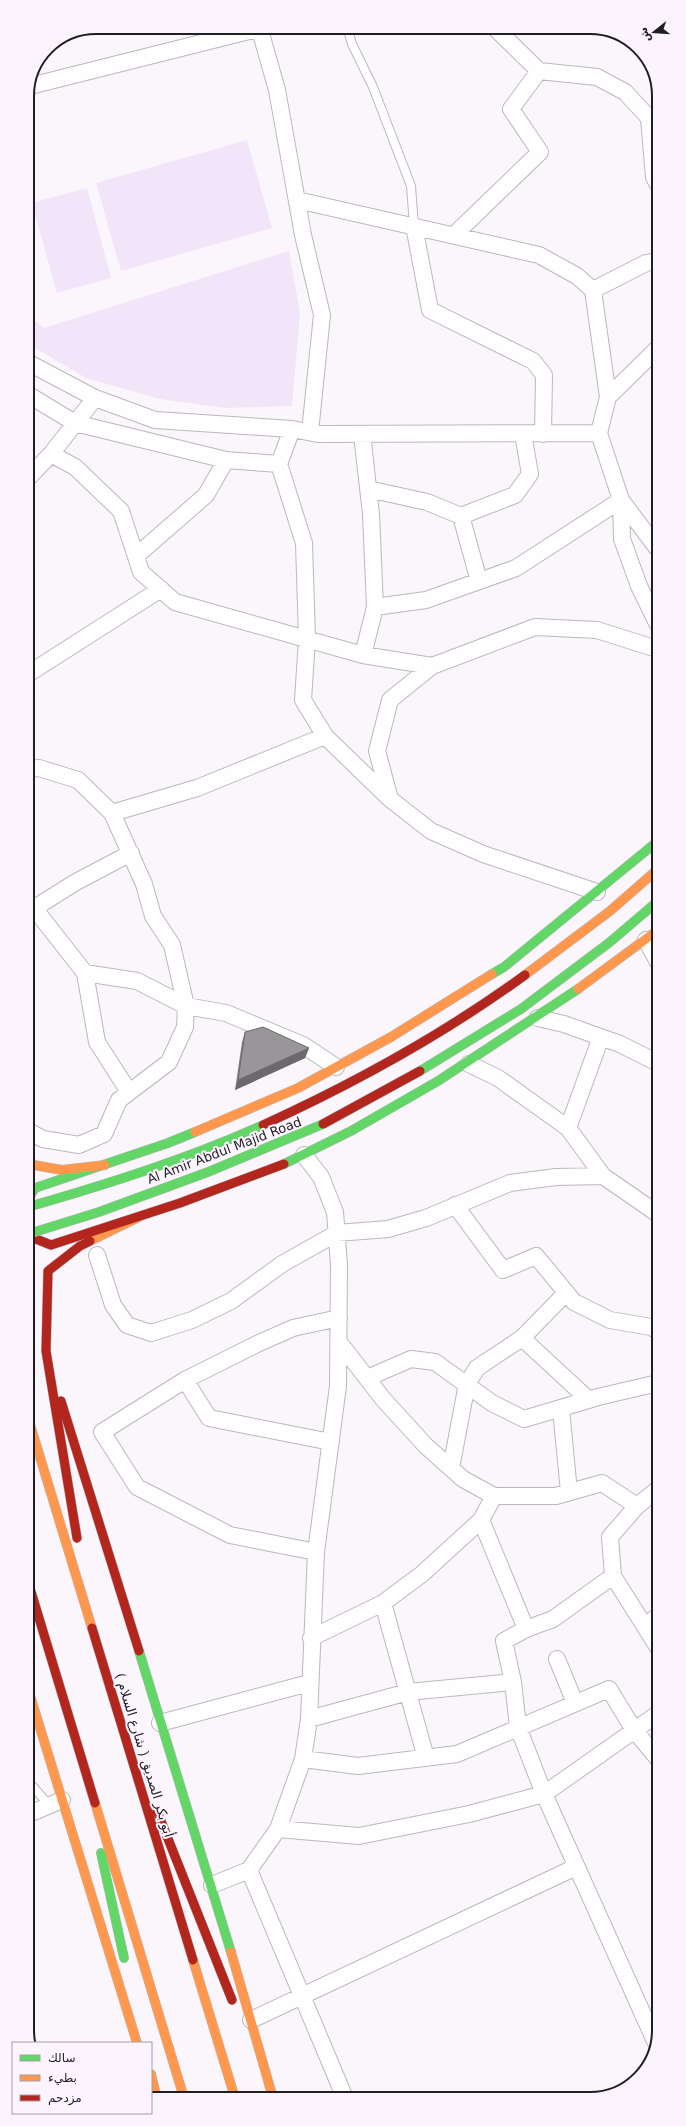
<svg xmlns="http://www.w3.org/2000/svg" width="686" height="2126" viewBox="0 0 686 2126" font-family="'DejaVu Sans',Cairo,sans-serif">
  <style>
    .green { fill: #f2e4f9 }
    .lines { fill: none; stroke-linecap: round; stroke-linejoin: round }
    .lane-casing { stroke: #bab8bc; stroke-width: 10 }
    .street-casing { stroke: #bab8bc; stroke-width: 18 }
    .fast-casing { stroke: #bab8bc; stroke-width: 10 }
    .slow-casing { stroke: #bab8bc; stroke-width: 10 }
    .jam-casing { stroke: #bab8bc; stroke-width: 10 }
    .lane { stroke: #fefeff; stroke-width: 8 }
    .street { stroke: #fefeff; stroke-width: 16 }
    .fast { stroke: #63d668; stroke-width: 9 }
    .slow { stroke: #ff974d; stroke-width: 9 }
    .jam { stroke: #b3261e; stroke-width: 9 }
    .fast-bridge-casing { stroke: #bab8bc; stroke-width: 10; stroke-linecap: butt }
    .jam-bridge-casing { stroke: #bab8bc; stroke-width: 10; stroke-linecap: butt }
    .fast-bridge { stroke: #63d668; stroke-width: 9 }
    .jam-bridge { stroke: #b3261e; stroke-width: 9 }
    .wall { fill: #848184 }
    .shaded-wall { fill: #6b696c }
    .building { fill: #99969a; stroke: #6b696c }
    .labels { text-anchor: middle; stroke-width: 4; stroke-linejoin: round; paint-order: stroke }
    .street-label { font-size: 13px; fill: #201e21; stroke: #fbf4fe }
    .rim { fill: none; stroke: #201e21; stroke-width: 2 }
  </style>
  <rect width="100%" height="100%" fill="#faf6fc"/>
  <path class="green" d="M247,140l25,88 -151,43 -25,-88z
    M87,188l24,90 -54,15 -25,-90z
    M289,251l11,62 -8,93 -67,2 -65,-9 -74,-21 -59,-35v-46l7,23 10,8z"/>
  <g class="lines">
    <g class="lane-casing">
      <path id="lane" d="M348,30l4,14 21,43 38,99 3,40
        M29,1782l20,23"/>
    </g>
    <g class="street-casing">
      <path id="street" d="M495,28l44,43 58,6 28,15 24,26 8,1
        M260,30l17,60 26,145 19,80 -12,117
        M30,86l223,-56
        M649,118l5,59 3,6
        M297,200l242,55 38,21 16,14 15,107
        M414,226l16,84 103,51 11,14 -1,59
        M454,235l86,-83 -29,-43 28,-38
        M593,290l53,-27 11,-2
        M657,349l-49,48 -9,36 22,67 36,48
        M27,362l68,36 60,22 137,9 26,5 281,-1
        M27,394l48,29 151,37 53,4 13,-35
        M362,434l9,80 4,93 -12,48
        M51,454l24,13 46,44 20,61 34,30 188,53 69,11
        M279,464l25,79 3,96 -4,61 22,36 64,62
        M28,478l23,-24 44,-56
        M368,489l59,13 34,14 54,-21 15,-21 -7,-40
        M621,500l1,39 17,47 18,37
        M461,516l18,65
        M136,556l70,-61 20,-35
        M375,607l51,-7 90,-32 105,-68
        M28,674l133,-85
        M28,769l11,-1 39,12 34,33 32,71 9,32 19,29 14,61 -1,21 -16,35 -50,38 -15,34 -25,11 -36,-6 -15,-8
        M112,813l85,-25 128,-52
        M597,892l-114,-38 -52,-23 -41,-32 -13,-48 13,-51 42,-34 103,-39 62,3 60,19
        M34,908l51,65 12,69 32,50
        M28,912l48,-30 55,-29
        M646,940l12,22
        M85,973l52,8 49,25 40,7 77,32 33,22
        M538,1018l26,6 56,20 38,19
        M469,1064l29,14 70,50 35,48 55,38
        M568,1128l33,-91
        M455,1205l48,65 33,-14 38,46 36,18 41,7 7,4
        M97,1255l16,50 14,20 24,8 41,-13 39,-19 51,-37 55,-31 51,-4 38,-11 84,-35 46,-6 47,-1
        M522,1338l67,62
        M339,1342l44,57 43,47 37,33 31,17h62l46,-13 35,23
        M367,1378l44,-19 24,3 57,41 32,16 74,-22 60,-14
        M185,1380l24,38 122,24
        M561,1409l8,83
        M451,1468l16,-84 10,-16 45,-30 44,-45
        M658,1489l-21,17 -27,31 3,39 46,73
        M481,1520l45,109 -22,12 9,41 5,45 26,67 111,247
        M316,1552l-86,-17 -93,-48 -35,-55 83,-52 72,-36 36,-16 46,-10
        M383,1603l43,155
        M645,1626l14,-11
        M526,1629l27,-10 60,-43
        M311,1638l72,-35 39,-29 59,-54 13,-24
        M557,1659l18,44
        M309,1719l99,-27 105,-10
        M160,1723l149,-40
        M303,1759l55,7 99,-12 152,-65 25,41 25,30
        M29,1814l33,-14
        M278,1829l81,7 110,-22 75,-20 115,-81
        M249,1870l96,228
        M212,1885l37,-15 29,-41 25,-70 6,-40 7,-167 22,-166 1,-121 -4,-53 -14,-35 -17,-22
        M251,2020l325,-153"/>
    </g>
    <g class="fast-casing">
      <path id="fast" d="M492,974l12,-7 154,-126
        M420,1071l101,-62 89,-67 48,-41
        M284,1164l67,-33 87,-50 140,-92
        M28,1199l7,-11 133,-45 27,-11
        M28,1207c80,-23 159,-48 235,-82
        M139,1651l92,301
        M101,1853l23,105"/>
    </g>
    <g class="slow-casing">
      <path id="slow" d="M525,975l85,-64 48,-42
        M578,989l80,-59
        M195,1132l103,-44 93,-51 101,-63
        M28,1164l34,6 43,-5
        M90,1241l49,-24
        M29,1421l63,207
        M29,1692l108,351
        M95,1803l89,295
        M231,1952l42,146
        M193,1960l42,138
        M151,2074l6,25"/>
    </g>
    <g class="jam-casing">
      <path id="jam" d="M263,1125c92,-42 181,-91 262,-150
        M28,1226l8,13 15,6 129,-42 104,-39
        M61,1401l78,250
        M77,1538l-31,-187 2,-80 32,-25 10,-5
        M29,1585l66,218
        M92,1628l101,332
        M157,1811l75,189"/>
    </g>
    <use href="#lane" class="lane"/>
    <use href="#street" class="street"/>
    <use href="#fast" class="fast"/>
    <use href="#slow" class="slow"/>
    <use href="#jam" class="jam"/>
    <g class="fast-bridge-casing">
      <path id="fast-bridge" d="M28,1234l71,-22 109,-40 115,-48"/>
    </g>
    <g class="jam-bridge-casing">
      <path id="jam-bridge" d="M323,1124l97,-53"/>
    </g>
    <use href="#fast-bridge" class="fast-bridge"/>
    <use href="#jam-bridge" class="jam-bridge"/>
  </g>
  <path class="wall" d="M245,1032l64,16 -4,10 -70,32 7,-48z"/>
  <path class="shaded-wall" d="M309,1048l-4,10 -70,32 3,-10z"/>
  <path class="building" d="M263,1027l46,21 -71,32 7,-48z"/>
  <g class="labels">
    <g class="street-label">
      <text transform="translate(224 1150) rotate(-21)" y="5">Al Amir Abdul Majid Road</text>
      <text transform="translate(145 1755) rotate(73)" y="5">( شارع السلام ) أبو بكر الصديق</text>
    </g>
  </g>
  <path d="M0 0H686V2126H0ZM96 34H590A62 62 0 0 1 652 96V2030A62 62 0 0 1 590 2092H96A62 62 0 0 1 34 2030V96A62 62 0 0 1 96 34Z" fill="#fbf4fe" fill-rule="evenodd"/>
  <path class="rim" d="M96 34H590A62 62 0 0 1 652 96V2030A62 62 0 0 1 590 2092H96A62 62 0 0 1 34 2030V96A62 62 0 0 1 96 34Z"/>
  <rect x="12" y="2042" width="140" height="72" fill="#fbf4fe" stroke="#a39ea6"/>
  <rect x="20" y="2055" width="20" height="6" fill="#63d668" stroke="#a39ea6"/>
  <text x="48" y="2062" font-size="12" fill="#201e21">سالك</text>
  <rect x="20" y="2075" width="20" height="6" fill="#ff974d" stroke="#a39ea6"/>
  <text x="48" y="2082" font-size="12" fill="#201e21">بطيء</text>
  <rect x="20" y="2095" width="20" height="6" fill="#b3261e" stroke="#a39ea6"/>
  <text x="48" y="2102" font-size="12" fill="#201e21">مزدحم</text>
  <g transform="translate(654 32) rotate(253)" stroke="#fbf4fe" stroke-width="3" paint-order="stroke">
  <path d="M0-3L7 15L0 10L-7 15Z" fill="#201e21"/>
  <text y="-6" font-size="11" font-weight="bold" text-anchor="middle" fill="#201e21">ش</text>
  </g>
</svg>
